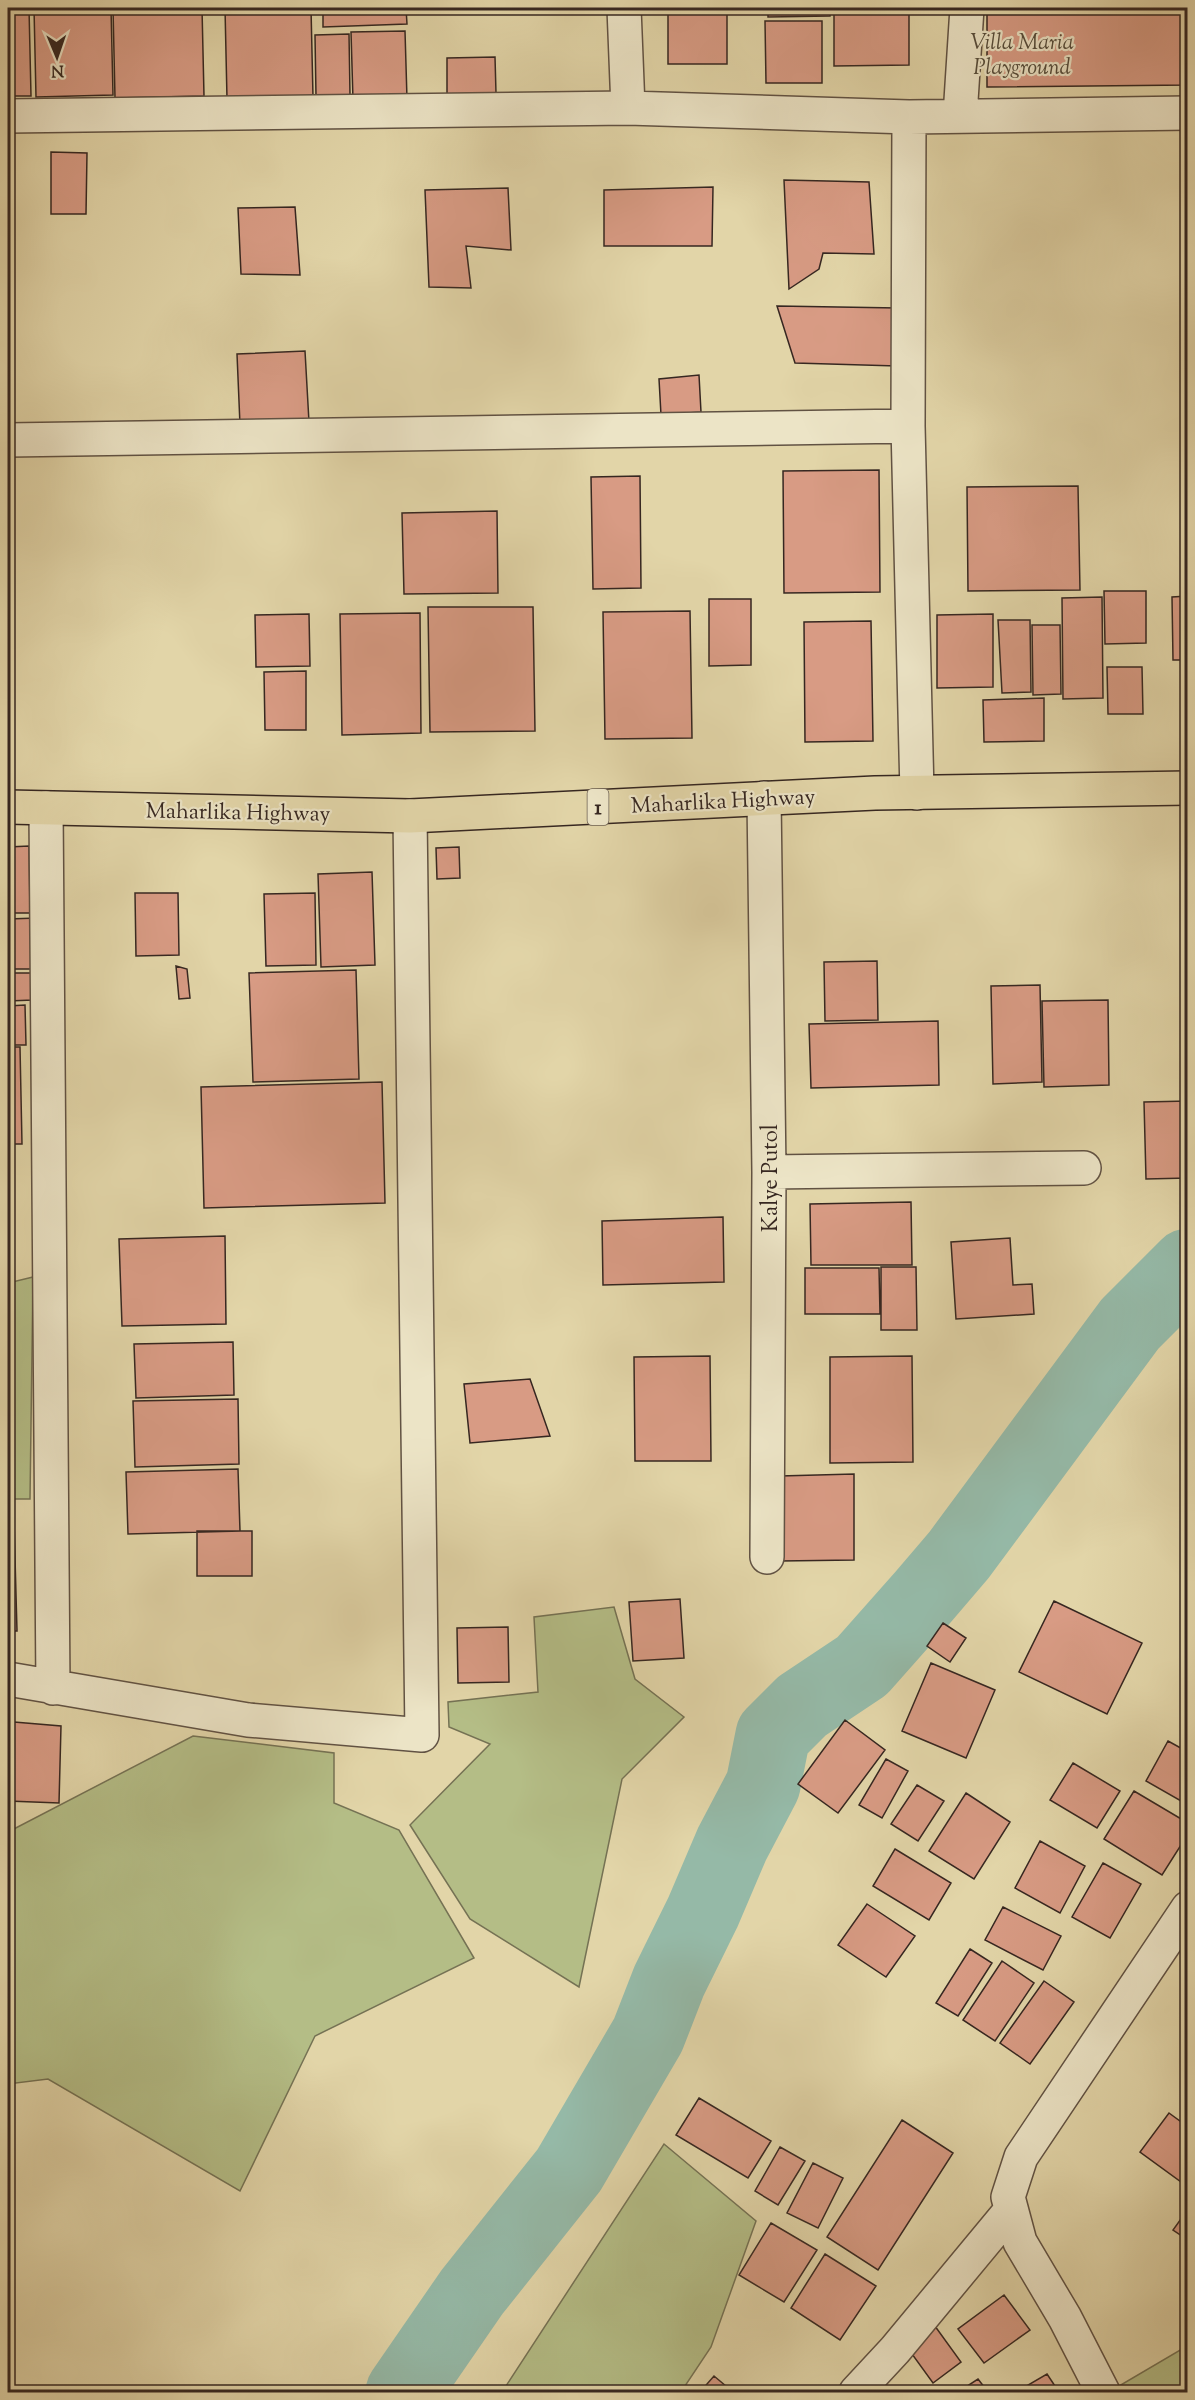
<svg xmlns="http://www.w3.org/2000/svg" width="1195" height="2400" viewBox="0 0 1195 2400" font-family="'Sorts Mill Goudy',serif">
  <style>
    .green { fill: #b4bd86; stroke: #757254; stroke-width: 1.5 }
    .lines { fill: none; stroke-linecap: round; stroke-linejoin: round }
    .river { stroke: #95b9a7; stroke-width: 75 }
    .building { fill: #d89b84; stroke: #362721; stroke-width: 1.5 }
    .minor-casing { stroke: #615243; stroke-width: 36 }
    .highway-casing { stroke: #362721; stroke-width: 36 }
    .minor { stroke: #ece4c6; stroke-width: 33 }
    .highway { stroke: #e2d5a8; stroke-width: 33 }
    .labels { text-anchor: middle; stroke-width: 4.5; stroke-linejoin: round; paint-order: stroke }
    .shield { fill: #ece4c6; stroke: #6d6052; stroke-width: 1.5 }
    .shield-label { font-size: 21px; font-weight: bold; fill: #362721 }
    .park-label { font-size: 22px; font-style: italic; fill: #564c3a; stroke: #ece4c6 }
    .street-label { font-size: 22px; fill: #362721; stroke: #ece4c6 }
  </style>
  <rect width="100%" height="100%" fill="#e2d5a8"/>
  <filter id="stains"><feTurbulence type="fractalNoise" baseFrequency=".00333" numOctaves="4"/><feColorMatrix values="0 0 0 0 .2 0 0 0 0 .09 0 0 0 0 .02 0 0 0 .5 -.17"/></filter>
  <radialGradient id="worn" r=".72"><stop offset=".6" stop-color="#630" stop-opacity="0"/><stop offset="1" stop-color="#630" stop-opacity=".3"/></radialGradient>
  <path class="green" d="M33,1277l-3,222h-22v-216z
    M614,1607l21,72 49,38 -62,62 -43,208 -109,-68 -60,-94 80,-81 -41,-17 -1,-25 90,-10 -4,-75z
    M193,1736l141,17v50l65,27 75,128 -159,78 -75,155 -192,-112 -40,5v-252z
    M664,2144l92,77 -45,126 -30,45h-179z
    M1187,2346v46h-64l-4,-6z"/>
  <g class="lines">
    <path class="river" d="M403,2392l69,-100 97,-122 79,-135 21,-54 34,-69 29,-68 31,-59 10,-50 29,-29 60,-40 62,-70 35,-41 171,-231 58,-58"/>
  </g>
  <path class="building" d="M8,8h21l2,88h-23z
    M34,8h77l2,87 -77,2z
    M113,8h89l2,88 -89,2z
    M225,8h86l2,89 -86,2z
    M323,8h83l1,16 -84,3z
    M668,8h59v56h-59z
    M768,8h62v8l-62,1z
    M834,8h75v57l-75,1z
    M987,8h201v77l-201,2z
    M765,21h57v62h-56z
    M405,31l2,68 -54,1 -2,-68z
    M349,34l1,61 -34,1 -1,-61z
    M495,57l1,36 -49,1v-36z
    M51,152l36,1 -1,61h-35z
    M784,180l85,2 5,72 -51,-1 -4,16 -30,20z
    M713,187l-1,59h-108v-56z
    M508,188l3,62 -45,-4 5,42 -42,-1 -4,-97z
    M295,207l5,68 -59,-1 -3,-66z
    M777,306l121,2 -1,58 -102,-3z
    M305,351l4,71 -69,3 -3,-71z
    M699,375l2,37 -40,3 -2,-36z
    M879,470l1,122 -96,1 -1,-122z
    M640,476l1,112 -48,1 -2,-112z
    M1078,486l2,104 -112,1 -1,-104z
    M497,511l1,82 -94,1 -2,-81z
    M1104,591h42v52l-41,1z
    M1188,596v64h-15l-1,-63z
    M1102,597l1,101 -40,1 -1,-101z
    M709,599h42v66l-42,1z
    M428,607h105l2,124 -105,1z
    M690,611l2,127 -87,1 -2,-127z
    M420,613l1,120 -79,2 -2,-121z
    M309,614l1,52 -54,1 -1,-52z
    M993,614v73l-56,1v-73z
    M998,620h32l1,72 -29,1z
    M871,621l2,120 -68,1 -1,-120z
    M1032,625h28l1,69 -28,1z
    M1107,667h35l1,47h-35z
    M306,671v59h-41l-1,-58z
    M1044,698v43l-60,1 -1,-42z
    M29,846l1,67h-22v-66z
    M459,847l1,31 -23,1 -1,-31z
    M372,872l3,93 -54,2 -3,-93z
    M135,893h43l1,62 -43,1z
    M315,893l1,72 -50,1 -2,-72z
    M1183,895h5v59h-1z
    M37,918l1,51h-30v-50z
    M877,961l1,59 -53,1 -1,-59z
    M176,966l11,3 3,29 -11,1z
    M356,970l3,109 -106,3 -4,-109z
    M8,973h24l1,27 -25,1z
    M1040,985l2,97 -49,2 -2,-98z
    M1108,1000l1,85 -65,2 -2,-86z
    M25,1005l1,40h-18v-39z
    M938,1021l1,64 -128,3 -2,-64z
    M8,1047h12l2,97h-14z
    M382,1082l3,121 -181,5 -3,-121z
    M1188,1101v77l-42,1 -2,-77z
    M911,1202l1,63h-101l-1,-61z
    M723,1217l1,65 -121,3 -1,-64z
    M225,1236l1,88 -104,2 -3,-87z
    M1010,1238l3,47 19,-1 2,30 -78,5 -5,-77z
    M881,1267h35l1,63h-36z
    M805,1268h74l1,46h-75z
    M233,1342l1,53 -98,3 -2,-54z
    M710,1356l1,105h-76l-1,-104z
    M912,1356l1,106 -83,1v-106z
    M530,1379l20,57 -80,7 -6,-59z
    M238,1399l1,65 -104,3 -2,-66z
    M238,1469l2,62 -112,3 -2,-62z
    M854,1474v86l-74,1v-85z
    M8,1521h6l3,110h-9z
    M197,1531h55v45h-55z
    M680,1599l4,59 -51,3 -4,-59z
    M1054,1601l88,42 -35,71 -88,-42z
    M943,1623l23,15 -16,24 -23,-16z
    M508,1627l1,55 -51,1 -1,-55z
    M931,1663l64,27 -29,68 -64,-27z
    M845,1720l40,30 -47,63 -40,-29z
    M14,1722l47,4 -2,77 -51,-2z
    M1168,1741l20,11v53l-42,-24z
    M886,1759l22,12 -26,47 -23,-13z
    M1073,1763l47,28 -23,37 -47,-28z
    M917,1785l27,16 -26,40 -27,-17z
    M1134,1791l54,32v11l-26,41 -58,-36z
    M966,1793l44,29 -36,57 -45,-28z
    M1040,1841l45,25 -25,47 -45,-25z
    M895,1849l56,34 -22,37 -56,-34z
    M1103,1863l38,21 -31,54 -38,-21z
    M867,1904l48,32 -29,41 -48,-32z
    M1003,1907l58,29 -18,34 -58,-30z
    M970,1949l22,14 -34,53 -22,-13z
    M1002,1961l32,22 -39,58 -32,-21z
    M1044,1981l30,21 -44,62 -30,-21z
    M699,2098l72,43 -23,37 -72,-43z
    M1169,2113l19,14v60l-48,-35z
    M902,2120l51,33 -75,117 -51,-33z
    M780,2147l25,14 -27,44 -23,-14z
    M813,2163l30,15 -25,50 -31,-15z
    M1188,2209v31l-15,-10z
    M771,2223l46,27 -33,52 -45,-27z
    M825,2254l51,32 -36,54 -49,-32z
    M1004,2295l26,35 -46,33 -26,-34z
    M932,2322l29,40 -28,21 -29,-40z
    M1047,2374l12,18h-43z
    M714,2376l19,16h-33z
    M978,2379l10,13h-30z"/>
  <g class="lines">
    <g class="minor-casing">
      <path id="minor" d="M624,8l4,100
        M8,116l620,-8 281,9 279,-4
        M960,116l7,-108
        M909,117l-1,309 9,367
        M8,440l900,-14
        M764,798l5,374 -2,385
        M46,808l7,880
        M769,1172l315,-4
        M8,1679l240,41 174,15 -12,-919
        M856,2392l39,-42 116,-140
        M1103,2392l-38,-74 -45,-76 -12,-45 13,-40 167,-249"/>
    </g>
    <g class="highway-casing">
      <path id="highway" d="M8,807l402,9 465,-23 313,-5"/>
    </g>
    <use href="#minor" class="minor"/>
    <use href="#highway" class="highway"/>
  </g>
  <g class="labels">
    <rect class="shield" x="587.5" y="789" width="21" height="36" rx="4.5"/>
    <g class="shield-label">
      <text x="598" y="814">1</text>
    </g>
    <g class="park-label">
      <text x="1022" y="49">Villa Maria<tspan x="1022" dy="25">Playground</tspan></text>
    </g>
    <g class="street-label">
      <text transform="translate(723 800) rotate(-3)" y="8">Maharlika Highway</text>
      <text transform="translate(238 811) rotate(1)" y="8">Maharlika Highway</text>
      <text transform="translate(769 1178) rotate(-90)" y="8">Kalye Putol</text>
    </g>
  </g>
  <rect width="1195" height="2400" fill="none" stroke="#e2d5a8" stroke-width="30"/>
  <rect x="9" y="9" width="1177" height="2382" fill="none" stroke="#362721" stroke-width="3"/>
  <rect x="15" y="15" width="1165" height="2370" fill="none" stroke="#362721" stroke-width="1.5"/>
  <g transform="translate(57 57) rotate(178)" stroke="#ece4c6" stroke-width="4.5" paint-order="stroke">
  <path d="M0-4.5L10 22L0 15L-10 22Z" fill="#362721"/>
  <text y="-9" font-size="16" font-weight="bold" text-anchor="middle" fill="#362721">N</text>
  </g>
  <rect width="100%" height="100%" filter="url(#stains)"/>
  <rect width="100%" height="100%" fill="url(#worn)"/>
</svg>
